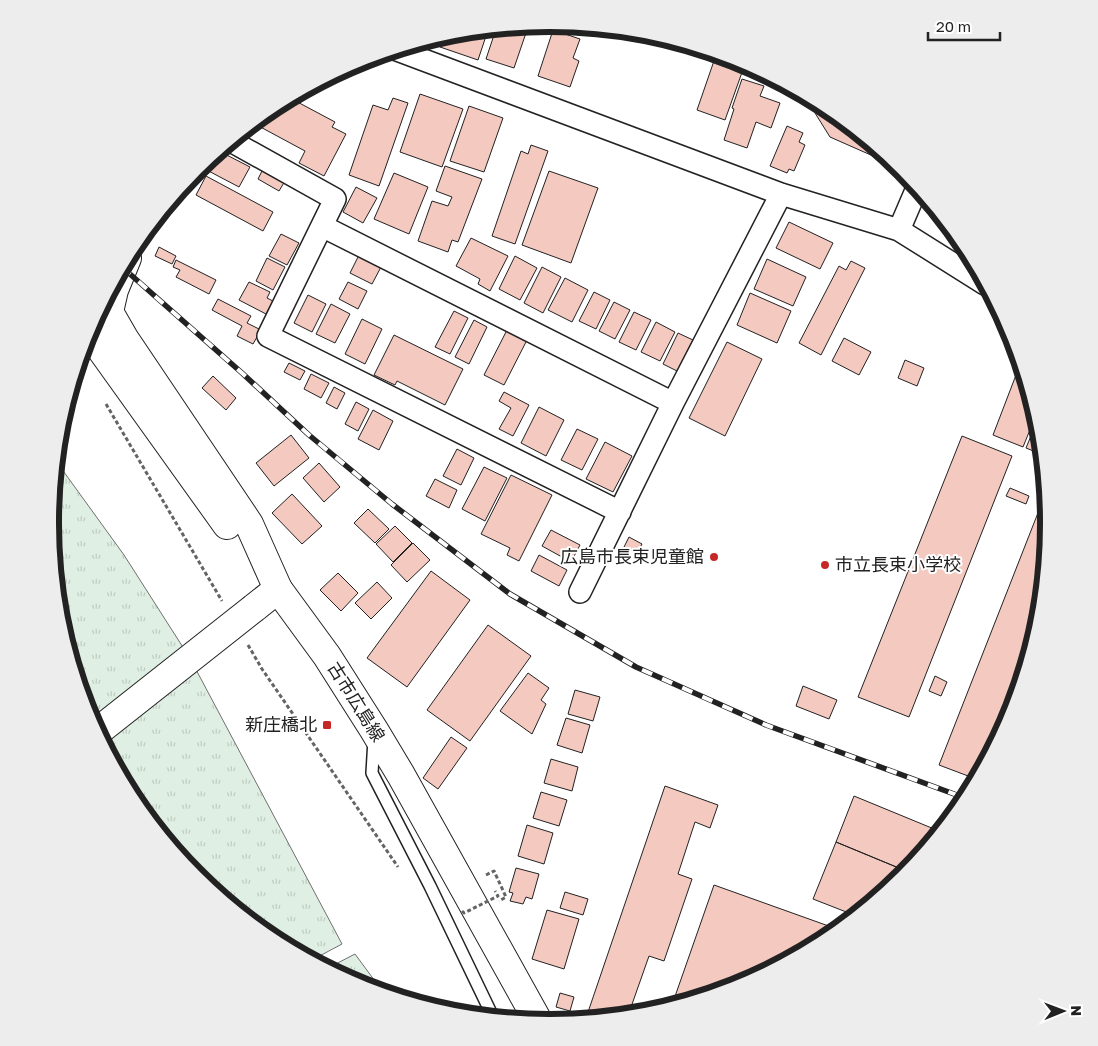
<svg xmlns="http://www.w3.org/2000/svg" width="1098" height="1046" viewBox="0 0 1098 1046" font-family="'Golos Text','Noto Sans JP',sans-serif">
  <style>
    .grass { fill: url(#grass-tufts); stroke: #6f6f6f }
    .building { fill: #f3c9c0; stroke: #222 }
    .lines { fill: none; stroke-linecap: round; stroke-linejoin: round }
    .service-casing { stroke: #222; stroke-width: 14 }
    .minor-casing { stroke: #222; stroke-width: 24 }
    .tertiary-casing { stroke: #222; stroke-width: 30 }
    .secondary-casing { stroke: #222; stroke-width: 30 }
    .path { stroke: #646464; stroke-width: 3; stroke-dasharray: 4 2.5; stroke-linecap: butt }
    .service { stroke: #fff; stroke-width: 11 }
    .minor { stroke: #fff; stroke-width: 21 }
    .tertiary { stroke: #fff; stroke-width: 28 }
    .secondary { stroke: #fff; stroke-width: 28 }
    .rail-casing { stroke: #222; stroke-width: 5.5 }
    .rail { stroke: #fff; stroke-width: 4; stroke-dasharray: 11; stroke-linecap: butt }
    .secondary-bridge-casing { stroke: #222; stroke-width: 30; stroke-linecap: butt }
    .path-bridge { stroke: #646464; stroke-width: 3; stroke-dasharray: 4 2.5; stroke-linecap: butt }
    .secondary-bridge { stroke: #fff; stroke-width: 28 }
    .poi-dot { fill: #c62828; stroke: #fff; stroke-width: 2 }
    .labels { text-anchor: middle; stroke-width: 4; stroke-linejoin: round; paint-order: stroke }
    .poi-label { font-size: 18px; fill: #222; stroke: #fff; text-anchor: end }
    .street-label { font-size: 18px; fill: #222; stroke: #fff }
    .rim { fill: none; stroke: #222; stroke-width: 6 }
  </style>
  <defs>
    <pattern id="grass-tufts" width="24" height="20" patternUnits="userSpaceOnUse" patternTransform="scale(1.25)"><rect width="24" height="20" fill="#e0efe3"/><path d="M3 7l-1-3M5 7V3M7 7l1-3M15 17l-1-3M17 17v-4M19 17l1-3" fill="none" stroke="#c0cdc2"/></pattern>
  </defs>
  <rect width="100%" height="100%" fill="#fff"/>
  <path class="grass" d="M56,461l68,94 62,97 -92,73 -6,-11 -29,-94 -9,-97z
    M193,664l149,280 -30,16 -41,-22 -75,-62 -62,-76 -34,-62z
    M355,954l28,38 -25,-8 -30,-16z"/>
  <path class="building" d="M524,26l4,1 -14,41 -28,-9 10,-30z
    M488,30l-10,30 -38,-13 4,-11 8,-3z
    M553,30l27,9 -7,19 6,3 -9,26 -32,-11z
    M716,55l29,9 -20,56 -28,-10z
    M742,79l22,7 -4,10 20,7 -9,25 -15,-6 -9,26 -23,-8 10,-31 -2,-1z
    M420,94l43,15 -21,58 -42,-15z
    M290,98l45,24 -3,5 14,7 -22,42 -25,-13 6,-12 -52,-28 19,-15z
    M393,98l15,5 -29,83 -30,-11 24,-70 15,5z
    M819,104l8,4 71,59 -68,-30 -15,-24z
    M469,106l34,12 -19,54 -34,-11z
    M787,126l16,7 -4,9 6,3 -11,26 -5,-2 -2,4 -17,-7z
    M531,145l17,6 -33,93 -23,-8 29,-85 7,3z
    M219,151l31,16 -11,20 -38,-20z
    M445,166l37,13 -24,63 -6,-2 -4,12 -30,-11 14,-40 16,5 4,-9 -16,-6z
    M263,169l22,12 -6,10 -21,-12z
    M549,171l49,17 -27,75 -49,-18z
    M394,173l34,14 -19,47 -35,-15z
    M206,176l67,36 -10,19 -67,-36z
    M356,187l21,11 -14,25 -20,-11z
    M789,222l44,21 -13,26 -44,-21z
    M281,234l18,9 -12,22 -18,-9z
    M471,238l37,18 -18,35 -12,-7 2,-5 -24,-13z
    M159,247l17,9 -4,8 -17,-8z
    M359,255l22,12 -9,17 -22,-11z
    M515,256l22,12 -17,32 -21,-11z
    M267,258l18,9 -12,23 -17,-9z
    M767,259l39,18 -13,29 -39,-17z
    M176,260l40,20 -7,14 -33,-17 4,-7 -7,-3z
    M851,261l14,7 -44,87 -22,-12 40,-77 7,4z
    M542,267l19,10 -18,36 -19,-10z
    M565,278l23,12 -16,32 -24,-12z
    M249,282l21,10 -3,6 6,3 -7,13 -27,-14z
    M348,282l19,9 -9,18 -19,-10z
    M594,292l16,8 -14,29 -17,-8z
    M750,293l41,18 -14,32 -40,-18z
    M308,295l18,9 -14,28 -18,-9z
    M218,299l33,17 -4,7 14,7 -8,14 -16,-8 5,-10 -30,-16z
    M614,302l16,8 -15,29 -16,-8z
    M331,304l19,10 -15,29 -19,-9z
    M454,311l14,7 -18,36 -15,-7z
    M634,312l17,8 -15,30 -17,-8z
    M362,319l20,10 -17,35 -20,-10z
    M474,320l13,7 -18,37 -14,-7z
    M656,322l19,10 -15,29 -19,-9z
    M507,330l20,10 -23,45 -20,-10z
    M678,333l15,7 -16,31 -14,-7z
    M394,335l69,34 -18,36 -48,-24 -2,4 -21,-10z
    M844,338l27,14 -12,23 -27,-14z
    M727,342l35,17 -37,77 -36,-18z
    M905,360l19,8 -7,18 -19,-8z
    M289,363l16,8 -5,9 -16,-8z
    M311,374l18,9 -8,15 -17,-9z
    M1016,375l8,3 12,37 -13,32 -30,-12z
    M213,376l23,22 -10,12 -24,-22z
    M334,387l11,6 -8,16 -11,-6z
    M504,392l25,13 -16,31 -14,-7 12,-21 -12,-7z
    M356,402l13,7 -11,22 -13,-7z
    M539,407l25,13 -18,36 -25,-13z
    M373,410l20,11 -14,29 -21,-11z
    M1037,421l2,5 2,28 -15,-6z
    M577,429l21,10 -16,31 -21,-10z
    M291,435l18,23 -35,28 -18,-23z
    M962,436l50,20 -103,261 -51,-20z
    M605,442l27,14 -19,36 -27,-13z
    M457,449l17,9 -13,27 -18,-9z
    M319,463l21,24 -16,15 -21,-24z
    M484,467l23,11 -22,43 -23,-12z
    M511,475l41,20 -33,66 -12,-6 3,-7 -29,-14z
    M435,479l22,11 -8,18 -23,-12z
    M1010,488l19,8 -3,8 -20,-8z
    M292,494l30,32 -20,18 -30,-31z
    M1045,495l3,28 -9,98 -11,35 -38,97 -14,26 -37,-14z
    M368,509l21,20 -14,14 -21,-20z
    M395,526l17,17 -19,19 -17,-18z
    M551,530l29,15 -9,17 -29,-16z
    M629,537l13,7 -5,9 -13,-6z
    M413,543l17,17 -23,22 -16,-17z
    M539,555l28,15 -8,16 -28,-15z
    M431,571l39,29 -63,87 -40,-29z
    M338,573l20,20 -17,18 -21,-21z
    M377,582l15,16 -21,21 -16,-16z
    M488,625l43,31 -61,85 -43,-31z
    M528,673l21,15 -8,12 5,4 -14,30 -32,-23z
    M935,676l12,6 -6,14 -12,-5z
    M803,686l34,14 -8,19 -33,-13z
    M575,690l25,7 -7,24 -25,-7z
    M566,718l24,7 -8,28 -25,-8z
    M451,737l16,11 -29,41 -15,-11z
    M551,759l27,8 -6,24 -28,-8z
    M665,786l53,19 -8,23 -15,-6 -17,52 14,5 -28,82 -15,-5 -19,54 11,3 -53,5h-2z
    M541,792l26,8 -8,26 -26,-8z
    M854,796l85,35 -33,40 -70,-29z
    M527,825l26,8 -9,31 -26,-8z
    M836,842l70,29 -4,5 -48,39 -41,-16z
    M516,868l23,6 -7,25 -6,-2 -3,7 -13,-3 3,-8 -4,-1z
    M714,885l123,44 -11,9 -86,46 -37,11 -5,-1 -1,3 -25,8z
    M565,892l23,7 -5,16 -23,-7z
    M547,910l32,9 -15,50 -32,-10z
    M560,993l14,4 -4,14 -14,-4z"/>
  <g class="lines">
    <g class="service-casing">
      <path id="service" d="M374,739l-2,34 58,113 63,131"/>
    </g>
    <g class="minor-casing">
      <path id="minor" d="M397,50l384,144 118,36 86,54
        M231,141l104,58 -67,137 352,176
        M322,226l351,177
        M899,230l18,-42
        M580,592l93,-189 108,-209"/>
    </g>
    <g class="tertiary-casing">
      <path id="tertiary" d="M127,258l-13,32 -5,22 15,26 125,186 29,65
        M88,331l139,194"/>
    </g>
    <g class="secondary-casing">
      <path id="secondary" d="M254,608l24,-19 49,67 47,74 27,45 137,246"/>
    </g>
    <path class="path" d="M106,404l116,197
      M248,645l14,24 136,198
      M486,875l8,-4 12,26 -7,4"/>
    <use href="#service" class="service"/>
    <use href="#minor" class="minor"/>
    <use href="#tertiary" class="tertiary"/>
    <use href="#secondary" class="secondary"/>
    <g class="rail-casing">
      <path id="rail" d="M122,267l120,106 67,62 83,69 118,90 126,73 130,58 199,73"/>
    </g>
    <use href="#rail" class="rail"/>
    <g class="secondary-bridge-casing">
      <path id="secondary-bridge" d="M97,732l157,-124"/>
    </g>
    <path class="path-bridge" d="M462,911l2,2 34,-17 -3,-5"/>
    <use href="#secondary-bridge" class="secondary-bridge"/>
  </g>
  <g class="poi-dot">
    <circle cx="714" cy="557" r="5"/>
    <circle cx="825" cy="565" r="5"/>
    <rect x="322" y="720" width="10" height="10" rx="2.5"/>
  </g>
  <g class="labels">
    <g class="poi-label">
      <text x="704" y="563">広島市長束児童館</text>
      <text x="835" y="571" text-anchor="start">市立長束小学校</text>
      <text x="317" y="731">新庄橋北</text>
    </g>
    <g class="street-label">
      <text transform="translate(356 702) rotate(58)" y="6">古市広島線</text>
    </g>
  </g>
  <path d="M0 0H1098V1046H0ZM549 32H550A490 490 0 0 1 1040 522V524A490 490 0 0 1 550 1014H549A490 490 0 0 1 59 524V522A490 490 0 0 1 549 32Z" fill="#ededed" fill-rule="evenodd"/>
  <path class="rim" d="M549 32H550A490 490 0 0 1 1040 522V524A490 490 0 0 1 550 1014H549A490 490 0 0 1 59 524V522A490 490 0 0 1 549 32Z"/>
  <g transform="translate(1063 1011) rotate(89)" stroke="#ffffff" stroke-width="4" paint-order="stroke">
  <path d="M0-4L9 19L0 12L-9 19Z" fill="#222222"/>
  <text y="-8" font-size="14" font-weight="bold" text-anchor="middle" fill="#222222">N</text>
  </g>
  <path d="M928 32v8h72v-8" fill="none" stroke="#222222" stroke-width="2.5"/>
  <text x="936" y="32" font-size="15" fill="#222222" stroke="#ffffff" stroke-width="4" paint-order="stroke">20 m</text>
</svg>
